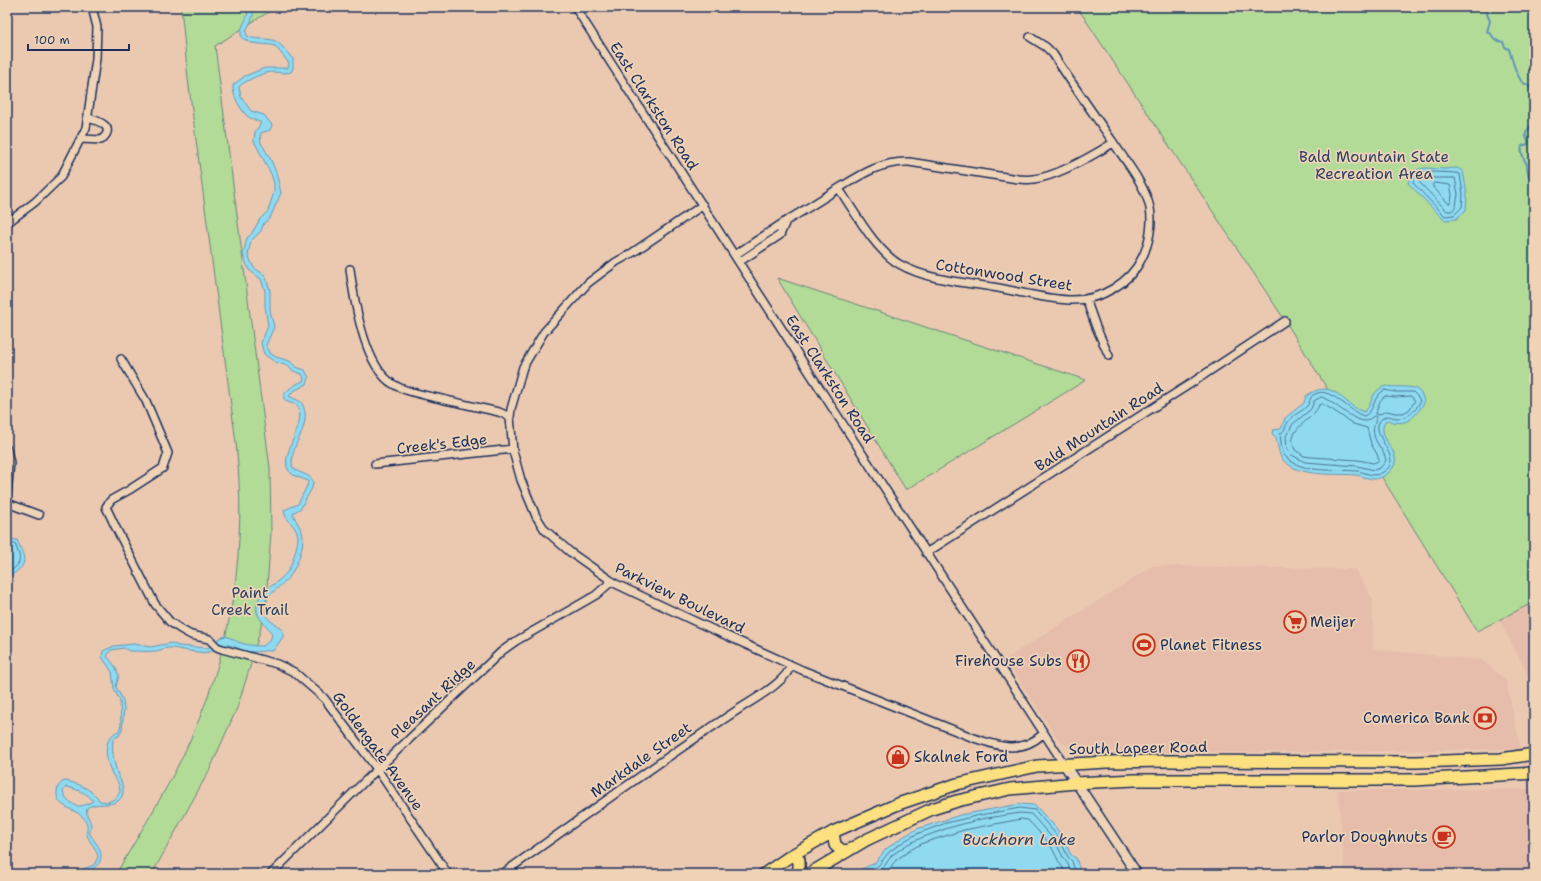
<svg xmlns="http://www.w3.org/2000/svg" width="1541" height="881" viewBox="0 0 1541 881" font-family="'Shantell Sans',sans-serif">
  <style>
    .built { fill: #e6bdab }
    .green { fill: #b2db97; stroke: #66857a }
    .water { fill: #8fdaf0; stroke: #6196b6; fill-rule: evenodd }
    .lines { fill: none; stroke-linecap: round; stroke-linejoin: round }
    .shore { stroke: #497398; stroke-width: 1 }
    .stream { stroke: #6196b6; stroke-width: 2 }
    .street-casing { stroke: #1b2f5e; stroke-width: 10 }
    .secondary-casing { stroke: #1b2f5e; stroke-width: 12 }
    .primary-casing { stroke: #1b2f5e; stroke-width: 14 }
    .street { stroke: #efd3b6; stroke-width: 7 }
    .secondary { stroke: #efd3b6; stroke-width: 9 }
    .primary { stroke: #fde080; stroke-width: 11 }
    .labels { text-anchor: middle; stroke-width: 3.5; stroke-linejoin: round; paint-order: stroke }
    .street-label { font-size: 15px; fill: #1b2f5e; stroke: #efd3b6 }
    .park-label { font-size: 15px; fill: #2a4064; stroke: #efd3b6 }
    .poi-label { font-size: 15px; fill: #1b2f5e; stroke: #efd3b6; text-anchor: start }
    .water-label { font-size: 16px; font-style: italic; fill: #27406d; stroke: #efd3b6 }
  </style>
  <rect width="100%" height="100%" fill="#ebc9b1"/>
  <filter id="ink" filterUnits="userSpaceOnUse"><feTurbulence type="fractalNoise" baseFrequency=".025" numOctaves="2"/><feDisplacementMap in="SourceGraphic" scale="8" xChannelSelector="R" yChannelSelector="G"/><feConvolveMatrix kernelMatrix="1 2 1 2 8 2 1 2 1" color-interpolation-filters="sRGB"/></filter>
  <g filter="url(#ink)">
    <path class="built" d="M1153,566l202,3 18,30v50l109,11 24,20 15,69 -208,3h-234l-19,-10 -55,-83z
      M1534,602v84l-35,-66z
      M1530,789l4,7v78h-189l-7,-84z"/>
    <path class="green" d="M181,7h95l-61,39 55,422 1,64 -4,56v17l-17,62 -13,41 -27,61 -58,105h-36c26,-45 55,-90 76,-138 42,-95 55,-191 44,-293l-48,-364z
      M1077,7h457v595l-57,29 -191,-309z
      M777,278l309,102 -180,110z"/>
    <path class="water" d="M247,7h6c2,9 -3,16 -7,24l1,5c8,4 17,2 25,4 9,2 15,13 21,19v9l-2,4c-7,2 -13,0 -19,0 -11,1 -21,7 -30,12l-3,3 2,10 10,14 13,4 8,10 -2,5 -9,3 -1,3 1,7 9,15 6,14 5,21 -11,25 -6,5 -3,8 -10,10 -3,14 6,13 11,7 5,15v20l4,17 -8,18 5,9 5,3 14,4 6,6 9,3 4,8 -2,6 -13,7 -5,5 12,6c10,15 0,31 -6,45 -2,5 -3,13 -3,19 5,9 18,6 21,16l-1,6 -11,20 -8,5c2,9 10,15 10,25 0,12 -7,29 -13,38 -7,10 -28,21 -27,33 1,10 14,15 20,22v6l-10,14c-8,-1 -14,1 -21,1 -11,0 -19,-9 -30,-7 -6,1 -8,6 -13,7 -9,2 -29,-3 -37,-4 -5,-1 -11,2 -16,3 -9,1 -18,0 -27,0l-5,-3 -13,2 -4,6 8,10 4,9 -3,12 7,13 1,9 -2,21 -3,6 -5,2c-4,8 1,29 4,37 3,6 6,12 5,18 -4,17 -25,7 -36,15 -2,7 3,10 4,17 0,3 -2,6 -1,9 3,6 8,10 10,16 6,19 -17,24 -31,24l25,-9 4,-8c-2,-10 -8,-14 -11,-22 -1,-6 2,-10 -2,-15 -7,-12 -30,-11 -28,-29 1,-5 3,-8 7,-10 13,1 29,9 36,20l7,1 8,-3 5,-7c0,-12 -7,-13 -10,-23 -5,-14 -7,-32 9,-38l2,-6 -1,-24 -6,-12 -2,-17 -10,-15 1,-6 11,-5 20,-2 17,3 20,-4 8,3 29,2c4,-3 8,-8 12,-10 8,-5 13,3 21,5 7,2 14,3 22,3l7,-6 2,-5c-3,-9 -13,-14 -15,-23 -4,-20 21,-27 30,-40 5,-6 10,-25 11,-33 1,-13 -14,-18 -14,-29l14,-6 9,-18 1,-4 -2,-2c-5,-2 -10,-3 -14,-6 -19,-14 18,-50 5,-69 -3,-2 -6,-1 -9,-3 -14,-7 10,-19 15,-21l1,-3 -2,-4 -9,-3 -5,-5 -13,-4 -11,-8 -3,-11 7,-17 -3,-20v-15l-4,-12 -12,-9 -6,-15 4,-17 5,-5 8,-14 8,-8 6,-19v-9l-3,-9 -17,-33 1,-9 6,-9c-5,-3 -11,-4 -15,-8 -6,-7 -14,-20 -13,-30l12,-9 20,-8h23l1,-5 -14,-17 -4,-1 -20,-2 -9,-5c-5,-11 9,-19 5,-31zM66,787c8,1 24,7 27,14 -4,2 -9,5 -13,5 -7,1 -16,-9 -17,-15z
      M1425,168l20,1 12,-1 6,3 4,23 -1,16 -10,9 -12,1 -36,-37c3,-10 7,-14 17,-15z
      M1386,386c16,3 36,-5 38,17 -9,14 -18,25 -36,17l-3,1c-10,19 20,31 7,48 -4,5 -11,10 -18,10 -6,0 -12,-3 -18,-4 -22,-2 -56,3 -73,-15 -5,-6 -5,-15 -7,-23l-4,-3 1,-4 8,-1 4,-11 19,-15 2,-7c29,-20 35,9 58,16 11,-9 4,-20 22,-26z
      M10,539l7,1c10,22 11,25 -10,38v-37z
      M1020,804l13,1 4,2 11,13 4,3 10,13 9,19 5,3 5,16h-245l22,-3 17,-8 11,-14 17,-12 14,-8 43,-14z"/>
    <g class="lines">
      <path class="shore" d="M1425,172c6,0 31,0 35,2l3,20 -1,13 -8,8 -9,1 -32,-33c0,-8 6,-10 12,-11z
        M1421,178h34l3,16 -2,12 -4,5h-5l-28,-29z
        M1435,183l15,2 2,9 -1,9h-3l-15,-16v-3z
        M1385,390l10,2h18l6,6 1,4c-5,10 -12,16 -23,16 -4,0 -7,-2 -10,-2 -25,10 10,36 3,49 -2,5 -9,9 -15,10 -6,0 -12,-3 -18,-4 -20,-2 -55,3 -71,-14 -5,-5 -5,-16 -6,-23 5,-3 5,-7 8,-12 4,-7 14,-10 19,-16 5,-7 1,-10 11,-13 13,-5 33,20 46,23 12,-5 8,-21 21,-26z
        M1386,396l9,1 16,-1 4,5 -6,9 -6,3h-8l-8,-2 -10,4 -1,-2c2,-6 3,-15 10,-17z
        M1322,397c14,6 30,24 44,24l8,-5h2c0,6 -4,12 -2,19 2,10 11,16 12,26l-6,7 -6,2 -17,-4 -52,-4 -15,-8 -3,-5 -1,-13 7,-12 18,-15 3,-8z
        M1322,404l11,6 20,14 14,4 4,16 6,10 2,7 -6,2 -15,-3 -47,-3 -7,-1 -9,-6c-11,-22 19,-29 24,-45z
        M7,544h8c7,17 7,20 -8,29
        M862,874l16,-8 11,-14 17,-12 13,-7 27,-10 34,-8 40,-7 15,2 24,28 9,19 4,4 4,13
        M873,874l10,-6 9,-13 16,-11 13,-6 27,-10 33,-9 39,-6 11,1 24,27 9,18 4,5 3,10
        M885,874l11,-14 16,-11 11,-6 41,-13 57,-11 7,1 22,24 9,18 4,6 2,6"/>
      <path class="stream" d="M1490,7l-3,7 3,7 -3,11 4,2 4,6 8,2 2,5 4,2c3,10 6,24 13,33 2,2 4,2 6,3 3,3 2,5 6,7
        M1527,165c-3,-6 -7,-13 -5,-19l6,-2v-3c-5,-7 -1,-12 6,-17
        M1527,167l2,10 5,5
        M1534,288l-3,11 3,10"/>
      <g class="street-casing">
        <path id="street" d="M575,7l251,391 238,366
          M81,139l20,1c16,-13 -2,-19 -13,-22
          M839,189c16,23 36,61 60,75 28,16 62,18 93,23 26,4 55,13 81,13 28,0 57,-17 69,-42 7,-14 11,-34 8,-50 -5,-24 -24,-46 -37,-66 -20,-29 -41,-58 -60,-88l-7,-7 -16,-10
          M703,205l-71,48 -16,9 -28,21 -44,49 -21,35 -12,42 -1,8 3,34 8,29 15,36 9,14 25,22 46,32 76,36 110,50 172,68c26,9 47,16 69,-4
          M786,221c17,-10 33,-20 50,-31 23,-14 44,-29 73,-28l109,17c5,0 11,1 16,0 24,-3 58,-23 79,-36
          M7,223l28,-21 26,-25 25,-49 10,-69 1,-32 -5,-20
          M735,255l51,-34 -6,14 -41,27
          M350,269c4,31 14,98 43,115 10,7 23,9 35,12 23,5 47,11 71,16l11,5
          M1086,299l10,28 13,29
          M121,359l25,42 22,52 -5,15 -34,22 -18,10 -5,7 10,21 39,76 15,18 12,8 9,5 18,4 8,8 5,2 55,15 17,8 30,26 53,71 71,105
          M7,449l3,14 -3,31
          M375,464l138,-15
          M7,503l32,12
          M926,553l264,-169 95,-63
          M271,874l93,-92 138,-131 14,-10 80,-46 16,-14
          M502,874c78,-55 155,-111 234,-163 16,-11 50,-28 55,-46"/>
      </g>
      <g class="secondary-casing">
        <path id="secondary" d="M1064,764l73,110"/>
      </g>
      <g class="primary-casing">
        <path id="primary" d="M833,832l2,13 6,5 6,1
          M792,855l7,5v8l-2,6
          M764,874l28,-19 41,-23 65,-28 59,-20 80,-18 71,-4 59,-1 249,1 85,-3 33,-5
          M809,874l57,-34 66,-31 25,-8 53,-12 66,-6 59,-3h279l120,-7"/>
      </g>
      <use href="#street" class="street"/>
      <use href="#secondary" class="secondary"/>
      <use href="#primary" class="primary"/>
    </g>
  </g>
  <defs>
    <g id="supermarket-ring" transform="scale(1.15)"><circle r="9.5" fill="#efd3b6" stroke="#c8321e" stroke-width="1.5"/><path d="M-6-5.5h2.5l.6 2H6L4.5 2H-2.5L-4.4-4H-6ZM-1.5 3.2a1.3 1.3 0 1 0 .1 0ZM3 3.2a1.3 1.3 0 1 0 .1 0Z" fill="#c8321e"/></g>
    <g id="stadium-ring" transform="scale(1.15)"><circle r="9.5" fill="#efd3b6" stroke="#c8321e" stroke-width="1.5"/><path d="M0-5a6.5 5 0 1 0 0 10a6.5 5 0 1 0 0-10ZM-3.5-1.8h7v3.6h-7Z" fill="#c8321e"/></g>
    <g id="restaurant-ring" transform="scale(1.15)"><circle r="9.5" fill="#efd3b6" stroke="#c8321e" stroke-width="1.5"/><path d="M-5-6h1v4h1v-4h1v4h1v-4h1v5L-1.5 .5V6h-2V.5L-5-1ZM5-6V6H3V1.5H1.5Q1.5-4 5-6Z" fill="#c8321e"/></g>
    <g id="bank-ring" transform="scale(1.15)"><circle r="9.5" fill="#efd3b6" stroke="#c8321e" stroke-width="1.5"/><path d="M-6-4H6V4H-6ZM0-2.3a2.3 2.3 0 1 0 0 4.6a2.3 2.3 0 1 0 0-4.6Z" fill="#c8321e"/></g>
    <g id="shop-ring" transform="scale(1.15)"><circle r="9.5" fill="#efd3b6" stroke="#c8321e" stroke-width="1.5"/><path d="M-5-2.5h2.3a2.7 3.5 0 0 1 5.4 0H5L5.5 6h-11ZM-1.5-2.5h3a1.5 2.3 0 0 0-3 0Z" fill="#c8321e"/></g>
    <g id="cafe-ring" transform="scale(1.15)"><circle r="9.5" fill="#efd3b6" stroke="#c8321e" stroke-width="1.5"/><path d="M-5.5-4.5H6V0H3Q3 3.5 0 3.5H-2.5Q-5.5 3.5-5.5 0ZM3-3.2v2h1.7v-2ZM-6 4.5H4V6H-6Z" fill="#c8321e"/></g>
  </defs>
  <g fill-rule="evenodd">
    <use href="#supermarket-ring" x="1295" y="622"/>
    <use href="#stadium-ring" x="1144" y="645"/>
    <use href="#restaurant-ring" x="1078" y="661"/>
    <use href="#bank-ring" x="1485" y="718"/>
    <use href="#shop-ring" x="898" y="757"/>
    <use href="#cafe-ring" x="1444" y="837"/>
  </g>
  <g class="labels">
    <g class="street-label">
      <text transform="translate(654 106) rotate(57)" y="5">East Clarkston Road</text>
      <text transform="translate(1004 275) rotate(9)" y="5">Cottonwood Street</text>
      <text transform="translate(830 379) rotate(57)" y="5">East Clarkston Road</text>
      <text transform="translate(1099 427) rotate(-33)" y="5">Bald Mountain Road</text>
      <text transform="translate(442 444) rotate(-6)" y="5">Creek's Edge</text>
      <text transform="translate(680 598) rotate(26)" y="5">Parkview Boulevard</text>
      <text transform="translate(433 699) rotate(-43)" y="5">Pleasant Ridge</text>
      <text transform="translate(1138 748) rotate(-1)" y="5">South Lapeer Road</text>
      <text transform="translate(378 751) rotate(54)" y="5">Goldengate Avenue</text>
      <text transform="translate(641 760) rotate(-35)" y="5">Markdale Street</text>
    </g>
    <g class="park-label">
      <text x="1374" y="162">Bald Mountain State<tspan x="1374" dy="17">Recreation Area</tspan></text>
      <text x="250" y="598">Paint<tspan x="250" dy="17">Creek Trail</tspan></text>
    </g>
    <g class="poi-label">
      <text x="1310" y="627">Meijer</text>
      <text x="1160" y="650">Planet Fitness</text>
      <text x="1062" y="666" text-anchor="end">Firehouse Subs</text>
      <text x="1470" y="723" text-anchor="end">Comerica Bank</text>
      <text x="914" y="762">Skalnek Ford</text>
      <text x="1428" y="842" text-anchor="end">Parlor Doughnuts</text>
    </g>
    <g class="water-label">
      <text x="1019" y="845">Buckhorn Lake</text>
    </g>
  </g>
  <rect width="1541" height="881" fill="none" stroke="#efd3b6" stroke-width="24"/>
  <rect x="12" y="12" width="1517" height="857" fill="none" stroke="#1b2f5e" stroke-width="1.5" filter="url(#ink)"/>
  <path d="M28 44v6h101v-6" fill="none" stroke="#1b2f5e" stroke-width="2"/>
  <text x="34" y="44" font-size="12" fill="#1b2f5e" stroke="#efd3b6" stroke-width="3" paint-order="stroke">100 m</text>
</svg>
